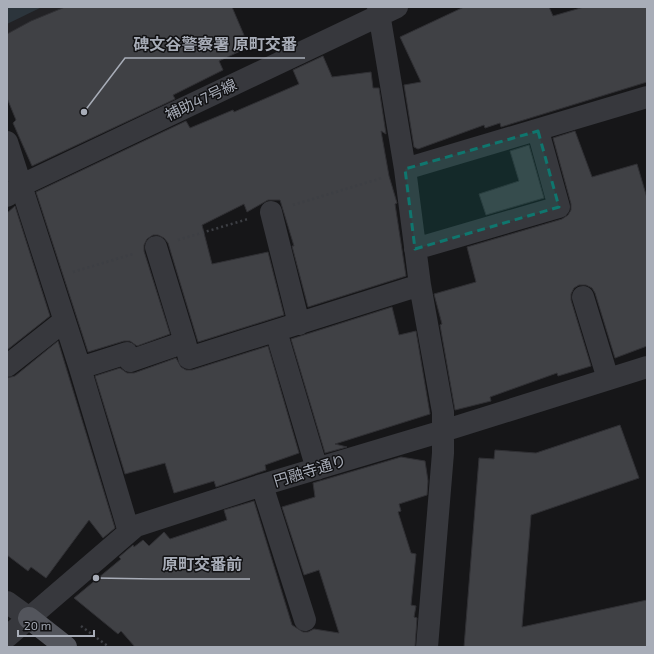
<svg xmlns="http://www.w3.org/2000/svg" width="654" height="654" viewBox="0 0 654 654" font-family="'Exo 2','Noto Sans JP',sans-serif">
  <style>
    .built { fill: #222225 }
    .water { fill: #2c353c }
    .building { fill: #404145; stroke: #303034 }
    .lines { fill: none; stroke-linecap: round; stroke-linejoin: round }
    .path { stroke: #3d3f44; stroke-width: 2.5; stroke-dasharray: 2 3; stroke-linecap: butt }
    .minor { stroke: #37383d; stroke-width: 22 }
    .major { stroke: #53555c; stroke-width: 22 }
    .marked { fill: #0f766e; fill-opacity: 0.2; stroke: #0f766e; stroke-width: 3; stroke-dasharray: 8 5; stroke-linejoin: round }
    .labels { text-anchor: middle; stroke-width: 3; stroke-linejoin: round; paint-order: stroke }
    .street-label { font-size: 15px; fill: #a8adb8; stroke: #111113 }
    .leader { fill: none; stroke: #a8adb8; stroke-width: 1.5 }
    .callout-dot { fill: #a8adb8; stroke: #111113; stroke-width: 1.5 }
    .callout-label { font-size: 16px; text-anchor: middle; font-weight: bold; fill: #a8adb8; stroke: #111113; stroke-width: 3; stroke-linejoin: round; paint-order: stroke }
  </style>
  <rect width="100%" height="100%" fill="#161618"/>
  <path class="built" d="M7,7h65l-65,30z"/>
  <path class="water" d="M7,7h35l-35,17z"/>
  <path class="building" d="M65,7h167l17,40 -30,14 4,9 -50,25 2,4 -143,67 -19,-43 3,-3 -9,-22v-64l24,-13z
    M464,7h85l4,9 31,-9h63v75l-146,45 -1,-4 -15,5 -1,-3 -66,24 -4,-2 -10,-62 17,-3 -21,-45z
    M323,56l9,21 39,-5 2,16h6l7,46 -5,-3 8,45 8,27 -2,1 11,72 -98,31 -16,-61h2l-14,-46h-12l-21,12 -3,-8 -42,21 10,39 56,-12 16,63 -86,27 -30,-99 -4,-5 -6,-3h-5l-6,4 -3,6v6l26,83 -33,12 -7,-5h-6l-36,11 -52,-160 150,-71 4,7 43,-18 1,2 65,-28 -6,-14z
    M575,131l17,46 45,-13 10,34v148l-32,12 -20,-65 -3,-5 -6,-3h-7l-5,3 -3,6v6l20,66 -33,10 -1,-3 -67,24 1,4 -36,9 -15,-85 2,-1 -8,-30 42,-12 -9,-35 95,-28 6,-4 3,-5v-6l-18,-66z
    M529,145l15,53 -58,17 -7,-21 40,-13 -9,-30z
    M15,206l35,110 -43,34v-137z
    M392,307l7,28 17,-4 14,83 -95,30 12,3 -22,6 -34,-114z
    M58,341l57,187 -12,10 -14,-18 -43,58 -15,-11 -3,4 -21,-16v-177l8,-2z
    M268,346l31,107 -34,12 1,5 -50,17 -2,-6 -40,12 -9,-30 -40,11 -30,-98 25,-8 7,5h7l42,-15 5,9 5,3h6z
    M620,425l19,53 -108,37 -9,112 125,-27v47h-183l15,-189 15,1 1,-9 41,3z
    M401,457l24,4 3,20 -1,14 -28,9 2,7 -3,1 13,41 5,1 -5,51 5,1 -2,11 3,1 -2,29h-280l-14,-16 -3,3 -44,-36 47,-39 -2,-2 14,-12 1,2 9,-7 6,6 15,-14 6,7 57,-19 -3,-10 30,-9 38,124 11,7h5l6,-3 25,4 -20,-63 -15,5 -22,-68 33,-10 -2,-14z"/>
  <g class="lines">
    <path class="path" d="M293,205l89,-27
      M178,240l70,-21
      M73,272l60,-18
      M81,626l28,21"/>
    <path class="minor" d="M378,7l27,162 15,116 23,127v41l-16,194
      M7,142l73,226 49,164
      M405,169l242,-72
      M7,196l15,-11 375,-178
      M271,212l28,112
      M415,249l144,-42 -21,-76
      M583,297l25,82
      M276,331l41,138
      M185,342l4,16 231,-73
      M7,366l57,-45
      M80,368l47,-15 3,8 55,-19 -29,-95
      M262,485l43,135
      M7,602l22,16
      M7,637l129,-111 126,-41 181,-54 204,-64"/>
    <path class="major" d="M29,618l37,29"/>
  </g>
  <path class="marked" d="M538,131l21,76 -144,42 -10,-80z"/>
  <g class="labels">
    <g class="street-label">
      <text transform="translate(201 100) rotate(-25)" y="5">補助47号線</text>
      <text transform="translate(310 471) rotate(-17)" y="5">円融寺通り</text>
    </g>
  </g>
  <path class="leader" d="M84 112L125 58H305M96 578L154 579H250"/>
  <g class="callout-dot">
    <circle cx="84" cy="112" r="4"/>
    <circle cx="96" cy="578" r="4"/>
  </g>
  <g class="callout-label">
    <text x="215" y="50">碑文谷警察署 原町交番</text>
    <text x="202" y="570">原町交番前</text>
  </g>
  <rect width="654" height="654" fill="none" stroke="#a8adb8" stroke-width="16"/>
  <path d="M18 630v6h76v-6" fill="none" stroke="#a8adb8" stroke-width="2"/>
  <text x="24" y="630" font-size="12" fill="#a8adb8" stroke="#111113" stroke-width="3" paint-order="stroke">20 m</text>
</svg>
